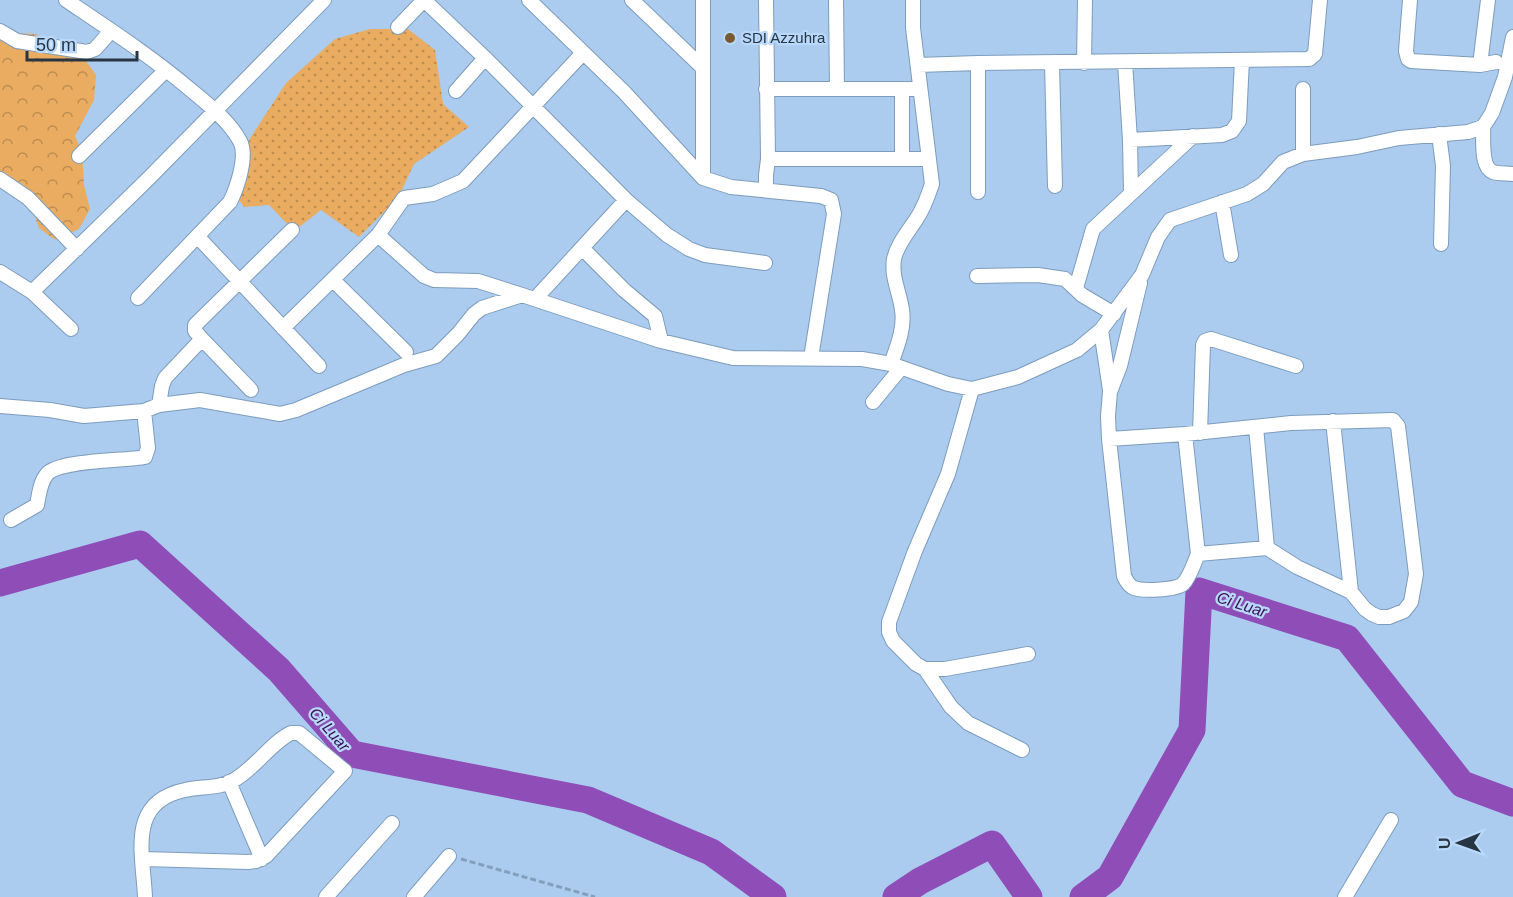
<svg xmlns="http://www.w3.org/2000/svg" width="1513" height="897" viewBox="0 0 1513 897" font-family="Arial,sans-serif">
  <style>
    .grass { fill: url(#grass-dots) }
    .forest { fill: url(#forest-crowns) }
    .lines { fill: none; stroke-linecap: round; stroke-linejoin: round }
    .river { stroke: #8e4db7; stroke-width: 27 }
    .minor-casing { stroke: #7d9cbd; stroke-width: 16 }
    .path { stroke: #849fbb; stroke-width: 3; stroke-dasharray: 6 3; stroke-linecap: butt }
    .minor { stroke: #fff; stroke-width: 14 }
    .poi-dot { fill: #7a5930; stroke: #b8d9fc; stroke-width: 2 }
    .labels { text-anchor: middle; stroke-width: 4.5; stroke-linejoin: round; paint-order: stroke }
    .poi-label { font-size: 15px; fill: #283543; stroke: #b8d9fc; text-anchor: start }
    .water-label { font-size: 16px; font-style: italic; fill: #3c1055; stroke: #b8d9fc }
  </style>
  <defs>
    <pattern id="grass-dots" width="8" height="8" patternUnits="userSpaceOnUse" patternTransform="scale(1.5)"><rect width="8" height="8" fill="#e9ac61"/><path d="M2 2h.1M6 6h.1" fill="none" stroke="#bd8d52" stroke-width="1.8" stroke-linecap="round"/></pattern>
    <pattern id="forest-crowns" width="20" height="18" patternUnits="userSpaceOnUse" patternTransform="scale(1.5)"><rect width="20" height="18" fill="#e9ac61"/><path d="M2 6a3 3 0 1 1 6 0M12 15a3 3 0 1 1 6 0" fill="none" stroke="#bd8d52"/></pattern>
  </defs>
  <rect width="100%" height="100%" fill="#abccef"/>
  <path class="grass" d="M370,29h38l27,21 8,54 26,23 -55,37 -16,34 -39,39 -38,-27 -27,21 -25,-26 -25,2 -7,-10 12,-57 37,-57 49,-44z"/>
  <path class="forest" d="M0,32l35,2 46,20 15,21 -2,25 -19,36 7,16 2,33 6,24 -11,20 -24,11 -16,-12 -15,-43 -24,-13z"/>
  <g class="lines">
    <path class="river" d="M0,583l140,-39 139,126 73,84 236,46 123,52 62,45
      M896,897l24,-16 72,-37 37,53
      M1083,897l27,-20 82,-147 7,-139 148,47 115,146 51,19"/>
    <g class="minor-casing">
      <path id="minor" d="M66,0c43,29 86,57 126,91 17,14 37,30 48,50 8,15 -3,47 -10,61l-92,96
        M424,0l61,58 141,142 41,35 22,14 16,6 60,8
        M529,0l95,92 79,86 28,9 90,9 10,4 3,14 -23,144
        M632,0l71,68
        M766,0l2,159 -2,16v15
        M836,0l1,89
        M1410,0l-4,51 2,8 3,2 69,4 16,-3
        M398,27l25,-26
        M0,31l17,10 70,11 8,-3 16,-18
        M1125,62l5,78 1,52
        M978,63v129
        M1052,63l3,123
        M1084,63l1,-63
        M918,65l60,-2 331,-4 6,-5 5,-54
        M1480,65l8,-65
        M766,89h154
        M902,89v70
        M456,91l29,-33
        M1483,127c1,12 -3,40 10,45 6,2 14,1 20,2
        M1439,134l4,32 -2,78
        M1130,140l92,-5 10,-4 7,-10 3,-61
        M1303,154v-65
        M79,156l87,-86
        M768,159h161
        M703,178v-178
        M0,179l28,19 49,51
        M1222,202l9,53
        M378,235l46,41 10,4 44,1 44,14
        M198,237l121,129
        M583,249l41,41 31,26 6,25
        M0,272l32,20 39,37
        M977,276l61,-1 27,4 17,16 32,19
        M333,280l73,72
        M1076,288l17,-59 100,-93
        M32,292l117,-114 175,-178
        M535,299l91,-99
        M283,328l95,-93 26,-37 29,-4 30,-13 120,-128
        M1101,330l9,60
        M891,364c6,-17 14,-36 11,-54 -2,-17 -11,-33 -8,-51 3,-15 15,-28 23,-41 7,-10 11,-22 15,-34l-19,-156v-28
        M972,389l-24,85 -33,77 -26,71v10l4,9 23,23 9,5h20l83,-15
        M251,390l-49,-51 -7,-8v-6l97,-95
        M873,402l28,-34
        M159,405l3,-19 3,-8 37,-39
        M0,406l50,4 34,6 60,-5 15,-6 41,-5 80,14 16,-4 108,-45 32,-9 22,-22 16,-20 8,-6 40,-13 139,46 72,17 129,1 29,5 57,20 24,5 46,-12 59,-27 24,-20 41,-55 16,-38 12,-17 77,-26 16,-10 20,-22 20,-8 54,-7 42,-9 69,-6 15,-5 9,-14 13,-36 8,-40
        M1333,421l18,171
        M1256,427l11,121
        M1200,433l3,-88 2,-4 6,-2 85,27
        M1185,434l13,120
        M1109,439l76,-5 106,-11 102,-3 5,6 18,148 -5,28 -7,9 -15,6h-10l-7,-3 -7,-5 -14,-17 -54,-25 -30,-19 -69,6c-4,9 -8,23 -15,30 -7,6 -43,8 -51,3 -4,-3 -6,-6 -8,-11l-15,-137 -1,-23 2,-24 10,-26 20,-83
        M11,520l26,-15c2,-10 3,-23 10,-31 12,-14 78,-13 98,-17l3,-9 -4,-37
        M925,669l26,38 17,16 54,27
        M229,782l33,77
        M144,859l104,3 8,-1 10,-5 79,-85 -46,-38h-8c-19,9 -36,35 -57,47 -15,9 -33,6 -49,10 -58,12 -42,63 -40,107
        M326,897l66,-74
        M414,897l35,-41
        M1345,897l46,-77"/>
    </g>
    <path class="path" d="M461,859l134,38"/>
    <use href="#minor" class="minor"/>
  </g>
  <circle class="poi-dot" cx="730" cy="38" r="6"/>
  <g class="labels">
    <g class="poi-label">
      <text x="742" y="43">SDI Azzuhra</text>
    </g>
    <g class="water-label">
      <text transform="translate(1242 604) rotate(18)" y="6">Ci Luar</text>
      <text transform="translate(330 729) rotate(49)" y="6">Ci Luar</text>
    </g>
  </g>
  <g transform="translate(1459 843) rotate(269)" stroke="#b8d9fc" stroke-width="4.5" paint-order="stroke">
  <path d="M0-4.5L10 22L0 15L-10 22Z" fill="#283543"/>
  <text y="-9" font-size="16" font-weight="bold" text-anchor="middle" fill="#283543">U</text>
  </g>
  <path d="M27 51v9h110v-9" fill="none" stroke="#283543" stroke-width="3"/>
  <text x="36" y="51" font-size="18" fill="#283543" stroke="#b8d9fc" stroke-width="4.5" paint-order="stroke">50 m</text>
</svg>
